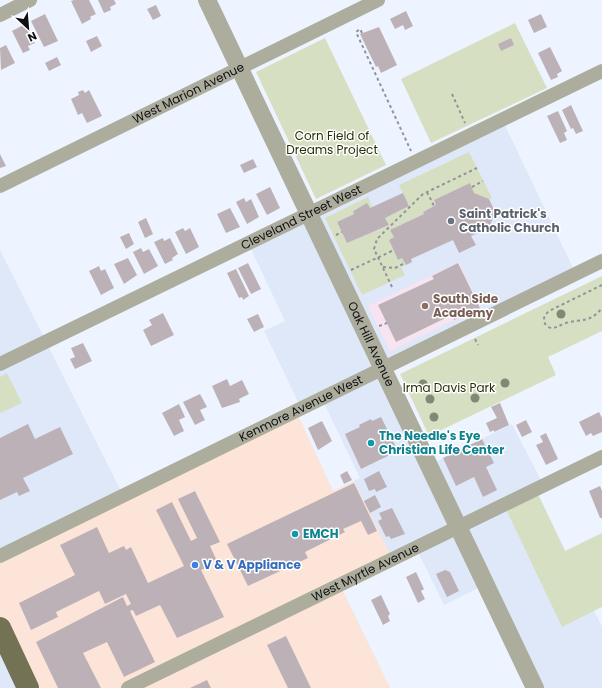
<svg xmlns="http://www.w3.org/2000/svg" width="602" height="688" viewBox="0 0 602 688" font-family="Poppins,sans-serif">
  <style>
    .built { fill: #dee8f9 }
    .industrial { fill: #fce5d8 }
    .education { fill: #f8e3f1 }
    .green { fill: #d7dfc3 }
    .building { fill: #bdb1b8 }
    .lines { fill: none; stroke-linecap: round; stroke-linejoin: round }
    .path { stroke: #8f939b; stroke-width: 2; stroke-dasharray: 3 3; stroke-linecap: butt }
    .minor { stroke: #adad9d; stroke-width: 14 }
    .tertiary { stroke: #adad9d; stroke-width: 18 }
    .primary { stroke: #737255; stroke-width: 22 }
    .tree { fill: #818976 }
    .worship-dot { fill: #6b7280; stroke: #fff; stroke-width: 1.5 }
    .education-dot { fill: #8d6e63; stroke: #fff; stroke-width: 1.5 }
    .culture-dot { fill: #0f9aa8; stroke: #fff; stroke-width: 1.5 }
    .shop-dot { fill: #3f7fe0; stroke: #fff; stroke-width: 1.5 }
    .labels { text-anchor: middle; stroke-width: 3; stroke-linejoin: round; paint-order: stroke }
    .street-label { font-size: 12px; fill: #0e1013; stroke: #fff }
    .park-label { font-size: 12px; fill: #283105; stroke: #fff }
    .worship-label { font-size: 12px; font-weight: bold; fill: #5b616d; stroke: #fff; text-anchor: start }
    .education-label { font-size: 12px; font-weight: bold; fill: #785e54; stroke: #fff; text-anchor: start }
    .culture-label { font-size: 12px; font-weight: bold; fill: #0d838f; stroke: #fff; text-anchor: start }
    .shop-label { font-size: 12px; font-weight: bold; fill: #366cbe; stroke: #fff; text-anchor: start }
  </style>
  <rect width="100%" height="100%" fill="#eef4ff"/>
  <path class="built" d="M502,119l74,155 -193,94 46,97 83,-41 32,62 -8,4 66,137v61h-66l-48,-105 -44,22 -28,-57 -76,37 50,103h-390v-438l123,245 173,-84 37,80 27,-13 -38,-79 -21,9 -37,-77 21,-10 -37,-78z"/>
  <path class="industrial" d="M296,411l37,80 21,-10 39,79 -53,25 50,103h-362l-28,-60v-72z"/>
  <path class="education" d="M459,262l22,45 -91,44 -22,-45z"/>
  <path class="green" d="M515,23l32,65 -116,55 -30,-64z
    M325,38l61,127 -70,34 -60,-127z
    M469,152l23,46 -3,1 -15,-6 -4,-10 -36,17 2,5 -13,7 1,2 -33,16 3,7 -5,3 9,20 4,-2 4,7 -5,2 4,8 -43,20 -37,-77 43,-21 4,10 -2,1 -3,-4 -14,6 1,4 -17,8 10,21 29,-13 1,1 12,-6 -4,-7 24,-12 -10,-21z
    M602,276v55l-54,26 8,18 -127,61 -29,-62z
    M7,373l15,30 -22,10v-36z
    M536,490l29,61 37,-18v74l-40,20 -58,-122z"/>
  <path class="building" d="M74,0h15l7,14 -6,3 1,2 -9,5 -11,-23z
    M98,0h16l2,4 -6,3 1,3 -7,3z
    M156,5l5,11 -8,4 -6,-11z
    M406,11l7,15 -8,4 -2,-5 -8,4 -5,-10z
    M45,14l13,27 -14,6 -13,-26z
    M541,14l6,13 -13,6 -6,-13z
    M25,24l10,19 -7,3 2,4 -7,3 -11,-22z
    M379,27l18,38 -16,8 -3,-7 -2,1 -16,-33z
    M97,36l5,10 -11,6 -5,-11z
    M511,38l3,7 -13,6 -3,-7z
    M6,45l9,18 -14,7 -1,-22z
    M550,47l12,24 -5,3 1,3 -7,3 -13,-27z
    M57,57l4,8 -12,6 -4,-8z
    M83,90l2,3 4,-3 13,26 -15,7 -5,-10 -4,2 -7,-16 8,-4 -1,-3z
    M571,105l12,26 -7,3 -3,-6 -2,1 -9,-19z
    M558,111l9,20 -3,2 3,7 -7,3 -13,-27z
    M0,154l6,12 -6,2z
    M253,159l4,8 -13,6 -4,-8z
    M470,183l4,10 15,6 6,13 -6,16 -18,8 5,9 -17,8 -6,-13 -42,19 1,3 -6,3 -4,-7 -4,2 -9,-20 5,-3 -4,-7 34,-16 -1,-2 13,-7 -2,-5z
    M270,187l10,21 -13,7 -11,-21z
    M403,193l6,13 -24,12 4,7 -42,18 -10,-21 17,-8 -1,-3 14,-8 3,5z
    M244,198l2,4 5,-3 8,18 -12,7 -11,-22z
    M230,208l10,19 -14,6 -9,-19z
    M146,218l7,16 -8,4 -7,-16z
    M183,228l2,3 5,-3 9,19 -13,7 -11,-22z
    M129,233l5,11 -8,5 -6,-12z
    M163,238l1,3 6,-3 8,16 -6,4 1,2 -8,4 -11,-22z
    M141,248l2,4 6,-3 9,17 -14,8 -11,-22z
    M128,258l9,17 -13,9 -10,-20z
    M248,263l13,26 -10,5 -13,-26z
    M458,263l22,45 -26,12 -2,-5 -56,27 -18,-37 56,-26 -2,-3z
    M99,266l2,5 4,-2 9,19 -13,7 -12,-24z
    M236,269l13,27 -6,4 -1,-3 -3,1 -12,-25z
    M163,313l11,22 -23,11 -8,-16 9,-5 -3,-5z
    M258,314l6,13 -10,5 -7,-13z
    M83,343l9,18 -17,8 -5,-10 5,-2 -4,-9z
    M227,379l3,7 12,-6 7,14 -10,5 1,3 -18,6 -10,-22z
    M200,394l7,13 -7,3 5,10 -10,5 -12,-23z
    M500,403l9,22 -15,7v-2l-4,2 -4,-9 11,-5 -6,-11z
    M179,404l6,13 -6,3 5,11 -10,5 -12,-23z
    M599,412l3,6v14l-9,4 -2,-3 -5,3 -7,-14z
    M381,417l17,34 -37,18 -16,-35 15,-7 -1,-2 12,-6 1,2z
    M526,420l6,12 -10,5 -6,-12z
    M322,421l10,20 -14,9 -10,-22z
    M28,424l7,15 25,-12 13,27 -50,24 7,13 -11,5 -2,-4 -17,8v-62z
    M546,433l12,26 -12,6 -10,-20 7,-3 -3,-6z
    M482,439l12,24 -8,4 11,23 -14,7 -9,-20 -18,9 -13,-28z
    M347,471l5,9 -8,4 -4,-9z
    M379,471l8,16 -11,5 -1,-3 -6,2 -5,-12z
    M354,483l23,48 -9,4 -7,-14 -18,8 2,3 -40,20 3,6 -60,28 -21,-42z
    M600,486l2,5v27h-2l-11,-27z
    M195,491l25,51 -10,4 6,13 -9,5 1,3 -7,3 23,47 -47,21 -17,-33 -24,11 -3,-6 -3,1 25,51 -31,15 -17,-35 -24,11 18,35h-43l-22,-46 87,-45 4,9 4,-2 -5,-10 -21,10 -6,-13 -43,21 2,5 -27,13 -12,-27 56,-28 -15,-30 37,-18 12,26 15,-7 2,4 5,-3 17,36 36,-17 -28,-56 16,-8 19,39 6,-3 -19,-39z
    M375,495l6,12 -11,6 -6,-12z
    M392,508l13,26 -14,5 -2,-3 -3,1 -8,-16 4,-2 -3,-6z
    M445,570l5,2 9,19 -12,6 -11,-23z
    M416,572l8,17 -3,2 4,8 -7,4 -12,-26z
    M381,595l9,19 -2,2 2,5 -7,4 -12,-25z
    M286,636l24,50 1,2h-23l-21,-43z
    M207,680l4,8h-21z"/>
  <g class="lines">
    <path class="path" d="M362,33l-2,-4 -4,3 55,119
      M452,94l13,29
      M472,187l11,-6
      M427,192l7,14
      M336,235l6,-3
      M383,267l12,1 10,-5
      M351,270l43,-20
      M602,285l-53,26c-6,5 -7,11 -1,16 7,3 11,-2 18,-4 16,-5 23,1 36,-15
      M392,287l-18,-38 3,-10 46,-45 54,-26
      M379,326l8,-3
      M475,339l3,6"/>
    <g class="minor">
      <path d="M0,15l30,-15"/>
      <path id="s1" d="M0,186l378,-186"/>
      <path id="s2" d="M0,364l602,-293"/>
      <path id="s3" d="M0,556l602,-295"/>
      <path id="s4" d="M128,688l474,-231"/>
    </g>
    <path class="tertiary" id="s5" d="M207,0l328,688"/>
    <path class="primary" d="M0,628l28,60"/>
  </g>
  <g class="tree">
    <circle cx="561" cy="314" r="4.5"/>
    <circle cx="505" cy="383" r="4.5"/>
    <circle cx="423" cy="384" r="4.5"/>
    <circle cx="475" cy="398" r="4.5"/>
    <circle cx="430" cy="399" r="4.5"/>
    <circle cx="434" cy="417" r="4.5"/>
  </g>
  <circle class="worship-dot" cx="451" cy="221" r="4"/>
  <circle class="education-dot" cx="425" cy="306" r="4"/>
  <g class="culture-dot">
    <circle cx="371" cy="443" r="4"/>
    <circle cx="295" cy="534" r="4"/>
  </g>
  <circle class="shop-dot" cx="195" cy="565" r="4"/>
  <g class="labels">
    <g class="street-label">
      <text dy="4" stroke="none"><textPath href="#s1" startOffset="210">West Marion Avenue</textPath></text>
      <text dy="4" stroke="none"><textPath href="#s2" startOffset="335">Cleveland Street West</textPath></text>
      <text dy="4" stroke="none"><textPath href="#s5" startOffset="381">Oak Hill Avenue</textPath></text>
      <text dy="4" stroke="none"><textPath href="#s3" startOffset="335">Kenmore Avenue West</textPath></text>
      <text dy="4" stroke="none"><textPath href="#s4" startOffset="264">West Myrtle Avenue</textPath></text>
    </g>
    <g class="park-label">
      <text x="332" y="140">Corn Field of<tspan x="332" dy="14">Dreams Project</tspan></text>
      <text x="449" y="392">Irma Davis Park</text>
    </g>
    <g class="worship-label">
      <text x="459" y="218">Saint Patrick's<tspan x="459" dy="14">Catholic Church</tspan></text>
    </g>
    <g class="education-label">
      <text x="433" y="303">South Side<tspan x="433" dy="14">Academy</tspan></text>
    </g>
    <g class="culture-label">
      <text x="379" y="440">The Needle's Eye<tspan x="379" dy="14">Christian Life Center</tspan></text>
      <text x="303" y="538">EMCH</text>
    </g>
    <g class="shop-label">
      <text x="203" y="569">V &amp; V Appliance</text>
    </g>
  </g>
  <g transform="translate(28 28) rotate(154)" stroke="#ffffff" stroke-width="3" paint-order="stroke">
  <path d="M0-3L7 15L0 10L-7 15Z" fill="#0e1013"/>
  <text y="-6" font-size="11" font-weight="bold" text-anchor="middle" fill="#0e1013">N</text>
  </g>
</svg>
